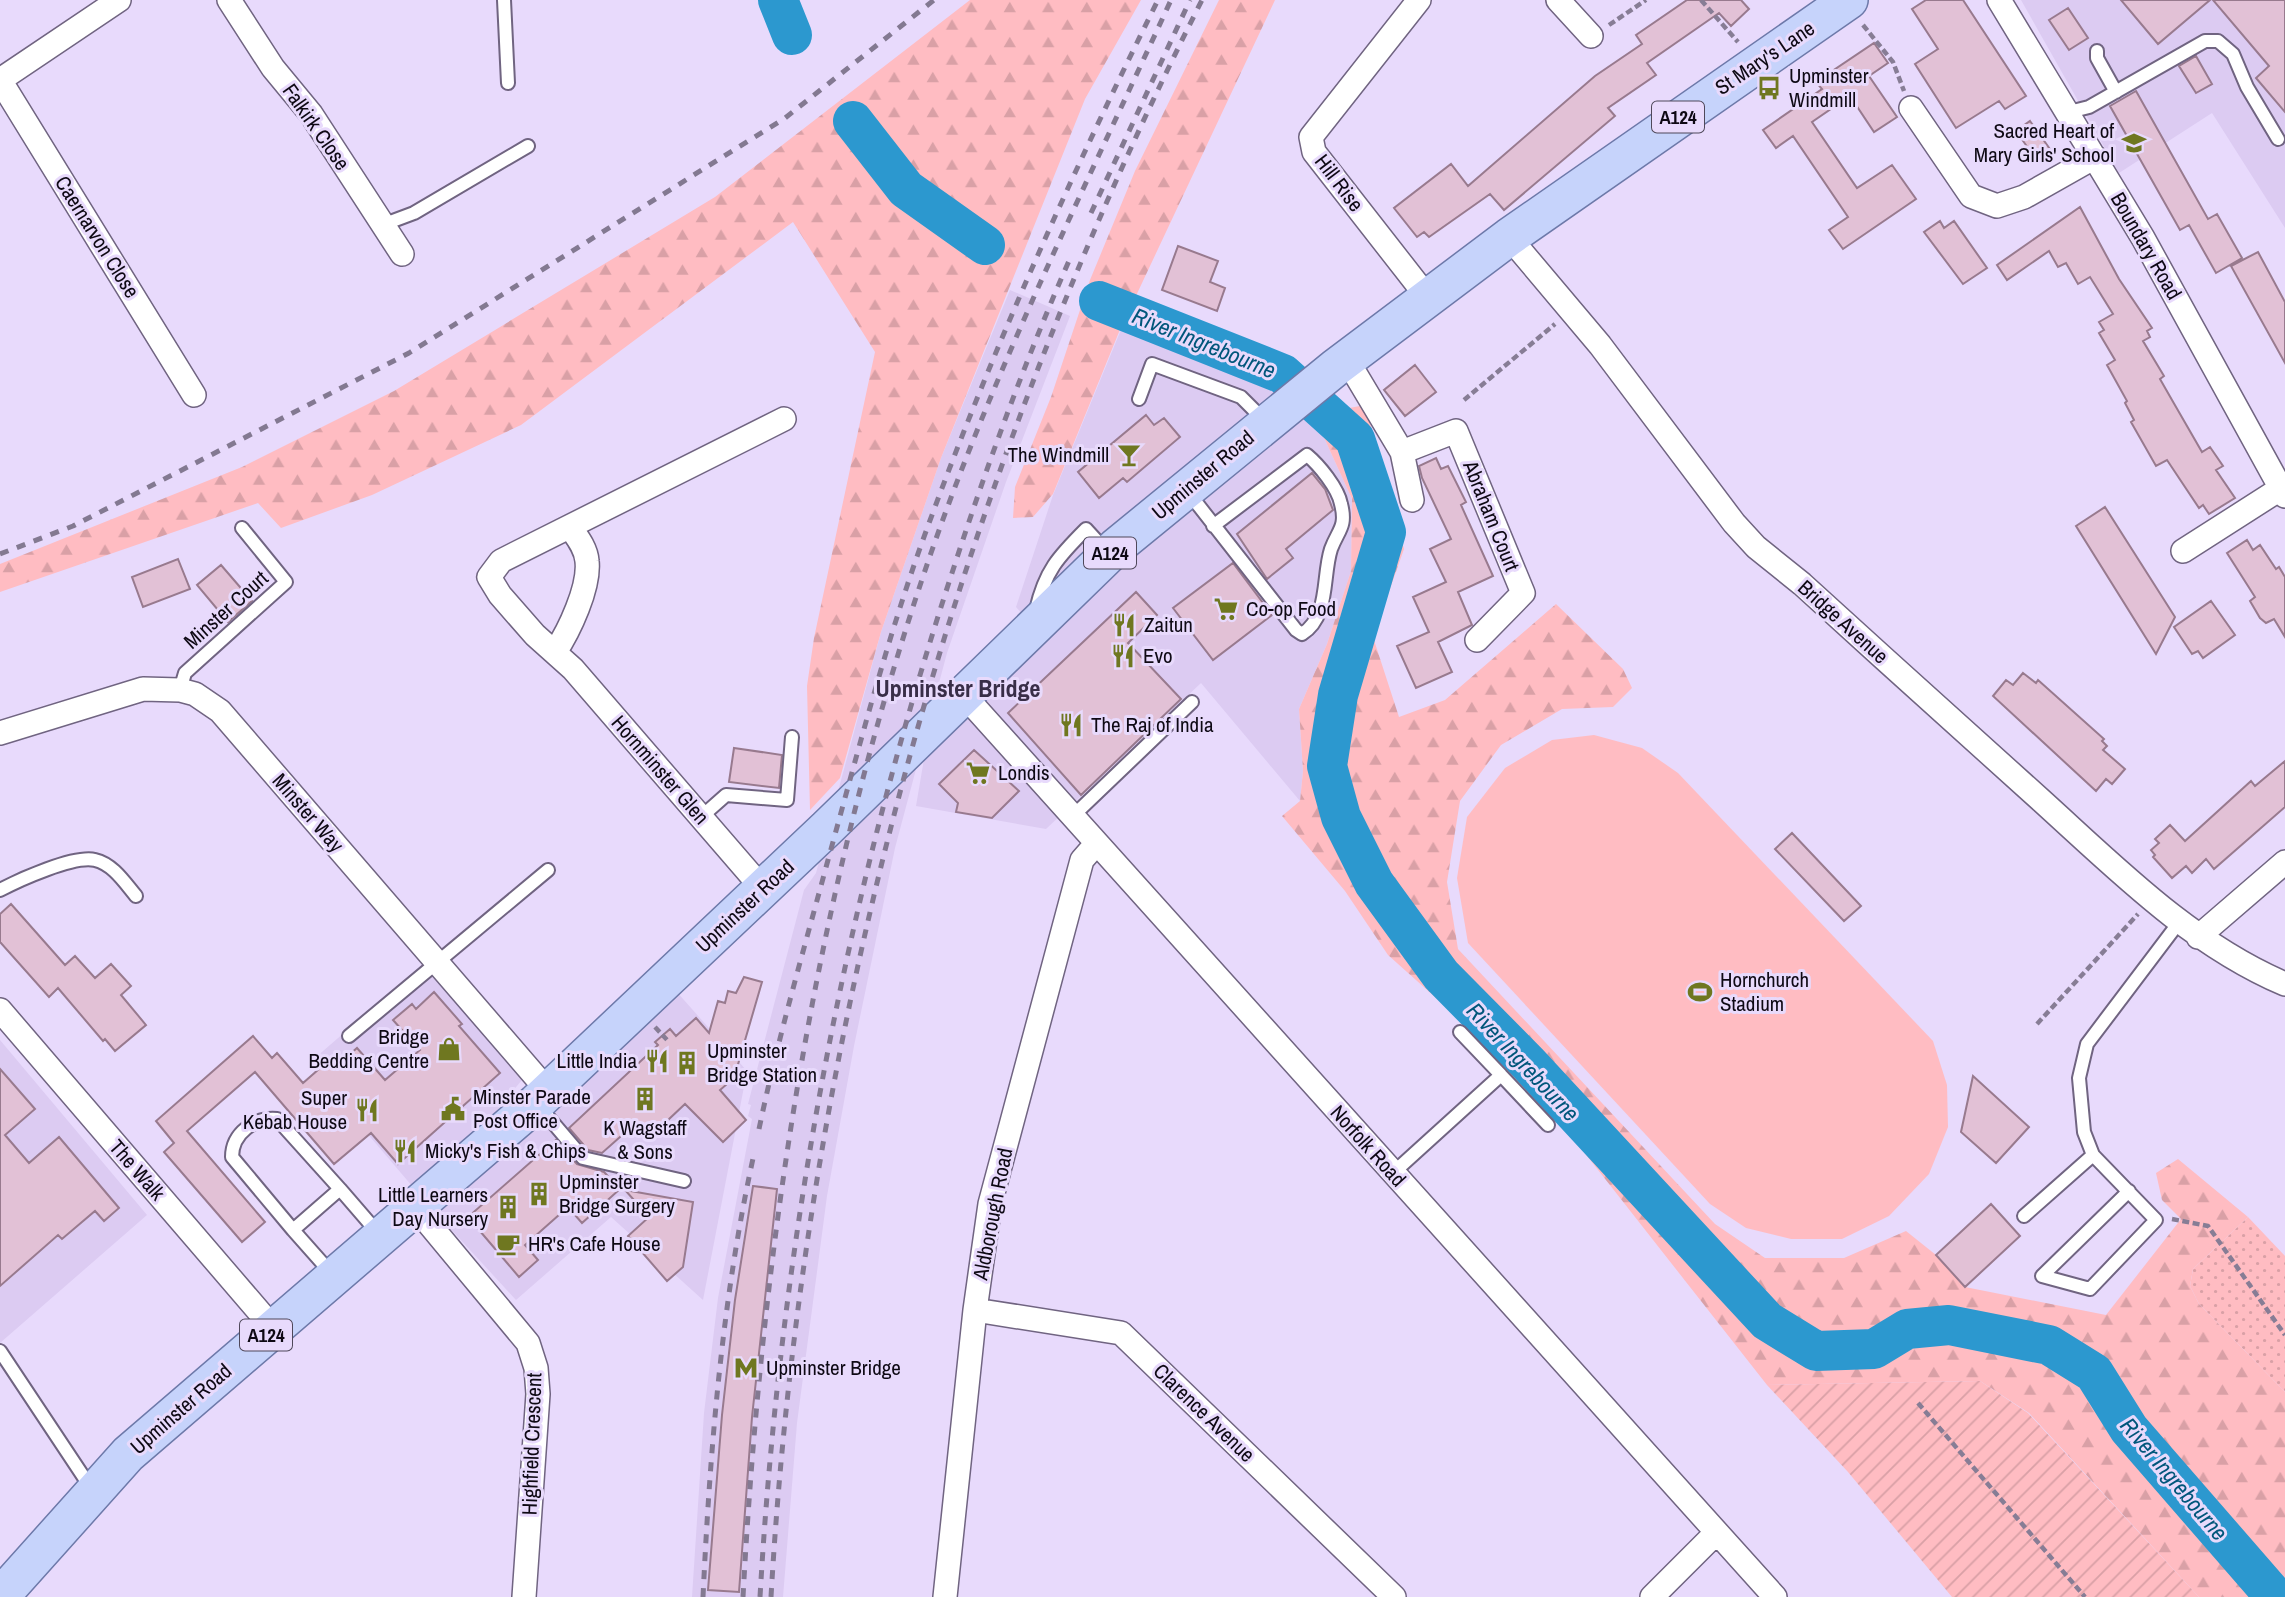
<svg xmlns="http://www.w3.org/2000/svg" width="2285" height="1597" viewBox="0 0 2285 1597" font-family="'Archivo Narrow',sans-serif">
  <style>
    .built { fill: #dccbf2 }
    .grass { fill: url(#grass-dots) }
    .forest { fill: url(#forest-firs) }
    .park { fill: #ffbcc2 }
    .garden { fill: url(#garden-furrows) }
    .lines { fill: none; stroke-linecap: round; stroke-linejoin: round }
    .river { stroke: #2c98cf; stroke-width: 40 }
    .building { fill: #e2c1d6; stroke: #987a8e; stroke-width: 2 }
    .lane-casing { stroke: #706481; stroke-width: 16 }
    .street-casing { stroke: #706481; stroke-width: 26 }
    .primary-casing { stroke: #6d79a9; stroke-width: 40 }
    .path { stroke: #877d95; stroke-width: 4.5; stroke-dasharray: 7 3.5; stroke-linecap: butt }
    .lane { stroke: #fff; stroke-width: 12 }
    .street { stroke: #fff; stroke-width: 23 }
    .primary { stroke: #c6d3fb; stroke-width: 37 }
    .rail { stroke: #837991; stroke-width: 5; stroke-dasharray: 9 9; stroke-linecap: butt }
    .labels { text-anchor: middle; stroke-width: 6; stroke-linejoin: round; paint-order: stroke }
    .shield { fill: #e8dafc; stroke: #4f485a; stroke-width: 2 }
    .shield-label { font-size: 19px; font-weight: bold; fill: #0e0914 }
    .street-label { font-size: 21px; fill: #0e0914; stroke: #e8dafc }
    .poi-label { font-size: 21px; fill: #0e0914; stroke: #e8dafc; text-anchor: start }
    .water-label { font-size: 23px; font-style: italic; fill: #01567b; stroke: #e8dafc }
    .quarter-label { font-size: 24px; font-weight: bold; fill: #392e48; stroke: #e8dafc }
  </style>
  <defs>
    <pattern id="grass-dots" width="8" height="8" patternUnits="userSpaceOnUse" patternTransform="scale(1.75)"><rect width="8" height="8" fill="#ffbcc2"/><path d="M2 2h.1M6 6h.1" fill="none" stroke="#d9a0a6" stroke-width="1.8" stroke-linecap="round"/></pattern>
    <pattern id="forest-firs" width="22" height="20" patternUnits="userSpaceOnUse" patternTransform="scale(1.75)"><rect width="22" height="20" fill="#ffbcc2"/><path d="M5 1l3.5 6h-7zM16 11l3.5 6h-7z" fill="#d9a0a6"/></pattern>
    <pattern id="garden-furrows" width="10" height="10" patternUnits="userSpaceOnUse" patternTransform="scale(1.75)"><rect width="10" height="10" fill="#ffbcc2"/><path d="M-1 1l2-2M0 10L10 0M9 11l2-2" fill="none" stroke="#d9a0a6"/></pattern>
  </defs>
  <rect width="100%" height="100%" fill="#e8dafc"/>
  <path class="built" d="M2021,0h264v228l-73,-115 -93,60z
    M1010,290l60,26 -64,166 -59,171 -52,195 -41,198 -27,150 -30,227 -14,174h-91l12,-184 14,-115 34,-179 -4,-3 3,-11 -3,-1 56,-214 12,-17 65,-241 60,-174z
    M1127,315l145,58 49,58 31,68 -1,72 -24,73 -28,65 4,62 -3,30 -99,-118 -155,146 -130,-23 14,-82 103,-98 -17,-19 37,-112z
    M433,956l97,114 -102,125 240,-213 79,89 -44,229 -92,-83 -95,83 -92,-100 -116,-136z
    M0,1040l147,175 -147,128z"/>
  <path class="grass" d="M2248,1217l37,39v136l-86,-88 -9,-18 3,-17z"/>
  <path class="forest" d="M970,0h171l-56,99 -144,359 -60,174 -41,146 -30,32 -3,-124 7,-48 61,-286 -82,-130 -272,203 -149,70 -91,33 -23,-25 -258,89v-28l242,-97 152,-76 321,-194z
    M1219,0h56l-156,332 -66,162 -20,23 -20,1 2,-31 36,-90 39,-117 45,-109z
    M1365,405l39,144 -31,88 26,80 46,-17 111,-96 67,65 9,19 -19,19 -51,2 -61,36 -41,56 -13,81 11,67 257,275 50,34h79l62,-27 30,24 29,32 141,28 75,-96 -19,-19 -6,-27 22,-14 70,58 -55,52 -3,17 9,18 86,88v205h-86l-170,-184 -49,-32 -213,4 -187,-238 -135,-141 -57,-51 -43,-64 -63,-75 18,-15 3,-30 -4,-62 28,-65 24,-73 1,-72 -31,-68 18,-21z"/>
  <path class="park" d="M1594,735l48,13 36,25 255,268 14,44 1,42 -19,47 -40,42 -47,23h-51l-45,-11 -36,-24 -242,-261 -11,-65 10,-61 38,-49 47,-28z"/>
  <path class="garden" d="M1980,1381l48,32 171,184h-247l-104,-125 -81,-87z"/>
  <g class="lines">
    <path class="river" d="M778,0l14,35
      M853,121l53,68 79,56
      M1099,301l184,73 72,65 31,93 -48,163 -11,71 14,51 33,66 67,92 88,89 238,257 49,30 58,-2 33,-20 42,-4 100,20 45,28 35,56 146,168"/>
  </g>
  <path class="building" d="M1687,0h54l8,9 -18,17 -12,-13 -72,50 9,12 -48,33 7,8 -111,94 -14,-16 -61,43 -5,-5 -7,5 -23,-29 57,-44 17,22 127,-110 47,-32 -6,-9z
    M1926,0h37l63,96 -21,13 -6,-8 -43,27 -41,-64 23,-15 -26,-40z
    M2121,0h89l-52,44z
    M2213,0h72v112l-29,-34 13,-12z
    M2068,8l20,30 -19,12 -20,-30z
    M1874,43l14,20 -19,13 28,41 -23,15 -24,-36 -38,26 45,66 35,-23 24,34 -73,50 -14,-19 19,-13 -55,-81 -17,12 -13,-18 59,-41 -6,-7z
    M2196,56l16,28 -16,9 -17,-27z
    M2136,91l72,128 9,-5 25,44 -26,15 -27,-48 -9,5 -70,-124z
    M2030,121l22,31 -14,10 -22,-31z
    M2080,207l39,72 33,49 -5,3 3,6 -7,4 21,35 -4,3 12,21 30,52 8,-5 13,19 -7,4 19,28 -26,16 -6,-9 -4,3 -32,-48 -11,6 -25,-44 3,-2 -9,-17 2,-2 -20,-36 8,-5 -16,-27 5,-3 -5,-8 14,-8 -23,-37 -12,7 -12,-21 -8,4 -9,-16 -42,29 -10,-15z
    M1940,221l4,7 10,-7 33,47 -24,16 -39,-52z
    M1178,246l40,15 -8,21 15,6 -8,23 -55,-21z
    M2258,252l27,50v61l-54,-97z
    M1415,365l21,27 -31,24 -21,-26z
    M1146,415l8,10 10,-7 16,19 -53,45 -4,-4 -24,20 -21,-26z
    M1436,458l5,11 7,-3 18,36 -5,3 32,71 -35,16 14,33 -34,17 14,30 -36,16 -19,-42 32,-14 -16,-35 33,-15 -16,-33 21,-10 -29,-61 -3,-12z
    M1312,473l13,16 8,21 -47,39 7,9 -26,21 -30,-45z
    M2105,507l70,110 -19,37 -80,-128z
    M2247,540l6,10 7,-5 16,24 3,-2 6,10v60l-11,-18 -8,4 -6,-5 -10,-17 5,-4 -28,-44z
    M178,559l12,30 -47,18 -11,-30z
    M1233,563l39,52 -59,45 -40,-52z
    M221,565l31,36 -24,21 -31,-37z
    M1136,592l21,23 -29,28 53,56 -100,96 -73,-82z
    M2211,601l24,34 -32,23 -5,-7 -6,3 -18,-27z
    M2023,673l13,10 2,-3 66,59 -2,2 5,5 -4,4 22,19 -13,15 -6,-5 -10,12 -103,-95 13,-16 7,5z
    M734,748l48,7 -3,33 -50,-6z
    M974,750l45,41 -27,27 -36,-6 2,-9 -19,-19z
    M2285,761v46l-71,62 -8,-10 -14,14 -6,-7 -14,12 -19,-21 2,-2 -4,-5 8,-7 -4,-4 15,-14 15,16 66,-60 4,5z
    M1792,833l69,73 -17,15 -69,-72z
    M11,904l54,61 10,-9 20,22 16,-14 20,22 -10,9 25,30 -31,26 -10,-12 -2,2 -45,-53 -9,9 -49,-55v-28z
    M744,977l18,5 -28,96 -14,12 26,30 -23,22 -38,-38 -35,33 -13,-15 -35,31 -14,-3 -19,-22 89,-83 -3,-3 15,-13 6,7 20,-18 13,15 9,-32 7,2 3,-12 8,2z
    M434,992l28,32 -3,2 41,47 -102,91 -27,-31 -37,31 -79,-92 -68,59 78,91 -23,20 -78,-90 10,-9 -18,-22 97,-85 19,22 5,-5 26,30 32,-28 6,7 16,-14 28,32 35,-30 -27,-30 19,-16 4,5z
    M0,1069l35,40 -30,26 24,28 30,-26 60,71 -15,13 -9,-10 -33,28 -4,-4 -58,51z
    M1973,1076l56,51 -33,36 -35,-31z
    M556,1140l21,24 27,8 16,17 -38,34 -14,-16 -43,38 13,15 -19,17 -51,-60z
    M753,1186l24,3 -25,228 -13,175 -31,-2 14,-175 13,-115z
    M625,1190l68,12 -10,65 -16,14 -39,-45 21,-19z
    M1991,1204l29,32 -55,51 -29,-32z"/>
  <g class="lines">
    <g class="lane-casing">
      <path id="lane" d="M504,0l4,83
        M2097,51v7l19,34
        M2069,112l20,-5 116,-66h13l15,13 14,33 31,52
        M382,225l32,-12 114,-67
        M1139,399l13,-35 89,33 23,23
        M1188,492l108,138 6,4c28,-18 20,-57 29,-85 7,-19 16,-22 10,-45 -3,-16 -22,-39 -34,-49l-94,71
        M1036,610c9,-39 22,-53 50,-81l21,23
        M180,690l5,-17 101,-91 -44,-54
        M1073,816l119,-114
        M700,818l26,-23 61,5 5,-63
        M0,890c19,-10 74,-35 95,-30 18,4 30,23 41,36
        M349,1036l199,-166
        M1501,1075l47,50
        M537,1104l46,54 101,23
        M1393,1173l108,-98 -41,-43
        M2129,1191l-87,85 48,13 66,-69 -63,-65 -9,-23 -5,-54 8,-34 93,-123
        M2024,1216l69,-61
        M293,1230l-61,-73c0,-24 23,-40 45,-38l63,70
        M332,1274l-39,-44 47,-41 38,44
        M0,1351l93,140"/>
    </g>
    <g class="street-casing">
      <path id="street" d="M229,0l44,68 38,46 91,140
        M1419,0l-108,137 3,15 114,146
        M1558,0l33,36
        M1999,0l144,238 142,258
        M0,80l194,315
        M0,80l119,-80
        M1911,108l60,88 26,10 27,-9 71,-40
        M1509,237l91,108 134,178 22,24 46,37c80,73 161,146 241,218 75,68 148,142 242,182
        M1347,360l55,92 54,-21 67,162 -46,47
        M1402,452l10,48
        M2183,551l97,-62
        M555,652c14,-21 35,-65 32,-91 -1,-13 -10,-24 -17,-34
        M962,693l813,904
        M0,733l143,-44 37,1 15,4 25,17 328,380
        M763,889l-190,-220 -38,-34 -35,-40 -11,-18 12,-16 283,-142
        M2198,937l87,-75
        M0,1010l274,319
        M415,1207l113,136 8,25 2,26 -14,203
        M975,1310l146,23 273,264
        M945,1597l30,-287 15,-106 92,-344 14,-16
        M1652,1597l64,-64"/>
    </g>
    <g class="primary-casing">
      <path id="primary" d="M0,1597l128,-143 408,-351 291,-275 289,-281 219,-179 174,-131 340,-237"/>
    </g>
    <path class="path" d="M1701,0l37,42
      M1609,25l37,-25
      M1863,25l30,37 11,29
      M1464,400l91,-76
      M2037,1024l101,-110
      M655,1027l14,15
      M2172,1219l36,7 77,109
      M1918,1403l167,194"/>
    <use href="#lane" class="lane"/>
    <use href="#street" class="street"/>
    <use href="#primary" class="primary"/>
    <path class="rail" d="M1091,213l99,-213
      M0,554l73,-28 336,-173 376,-235 149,-118
      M759,1129c19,-91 45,-180 69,-269 29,-105 56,-210 92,-312 67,-187 150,-371 238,-548
      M703,1597c7,-147 19,-299 51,-443
      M743,1597c19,-354 72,-708 188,-1044 66,-190 156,-370 240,-553
      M760,1597c20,-349 83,-692 192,-1024 35,-108 74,-215 120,-319
      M771,1597c32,-557 180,-1100 431,-1597"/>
  </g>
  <defs>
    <g id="bus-bare" transform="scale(1.89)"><path d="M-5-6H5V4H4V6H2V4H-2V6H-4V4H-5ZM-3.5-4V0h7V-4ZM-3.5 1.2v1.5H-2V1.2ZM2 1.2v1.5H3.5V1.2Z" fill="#6f7720" stroke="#e8dafc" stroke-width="2.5" paint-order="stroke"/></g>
    <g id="school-bare" transform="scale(1.89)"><path d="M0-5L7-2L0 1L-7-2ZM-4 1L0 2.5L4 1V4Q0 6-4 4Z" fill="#6f7720" stroke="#e8dafc" stroke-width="2.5" paint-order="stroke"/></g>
    <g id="bar-bare" transform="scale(1.89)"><path d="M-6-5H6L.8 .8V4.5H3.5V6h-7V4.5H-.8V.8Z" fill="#6f7720" stroke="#e8dafc" stroke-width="2.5" paint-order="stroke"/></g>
    <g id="supermarket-bare" transform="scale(1.89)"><path d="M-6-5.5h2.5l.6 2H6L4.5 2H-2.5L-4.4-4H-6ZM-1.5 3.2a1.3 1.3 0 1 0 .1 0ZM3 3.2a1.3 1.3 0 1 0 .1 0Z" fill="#6f7720" stroke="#e8dafc" stroke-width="2.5" paint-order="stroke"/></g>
    <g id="restaurant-bare" transform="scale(1.89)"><path d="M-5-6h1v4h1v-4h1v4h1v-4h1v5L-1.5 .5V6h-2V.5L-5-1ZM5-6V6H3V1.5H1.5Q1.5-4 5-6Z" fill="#6f7720" stroke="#e8dafc" stroke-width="2.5" paint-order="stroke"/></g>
    <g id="stadium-bare" transform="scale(1.89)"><path d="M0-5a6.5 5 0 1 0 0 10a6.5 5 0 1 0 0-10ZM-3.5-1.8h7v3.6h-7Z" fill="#6f7720" stroke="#e8dafc" stroke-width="2.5" paint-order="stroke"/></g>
    <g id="shop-bare" transform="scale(1.89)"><path d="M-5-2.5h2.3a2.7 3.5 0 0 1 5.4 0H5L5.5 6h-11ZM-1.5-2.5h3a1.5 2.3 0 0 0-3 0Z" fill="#6f7720" stroke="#e8dafc" stroke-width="2.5" paint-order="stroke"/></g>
    <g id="building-bare" transform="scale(1.89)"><path d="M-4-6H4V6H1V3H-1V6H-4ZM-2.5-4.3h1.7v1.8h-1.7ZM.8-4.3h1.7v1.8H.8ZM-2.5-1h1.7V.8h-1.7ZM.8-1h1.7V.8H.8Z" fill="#6f7720" stroke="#e8dafc" stroke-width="2.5" paint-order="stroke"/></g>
    <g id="civic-bare" transform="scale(1.89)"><path d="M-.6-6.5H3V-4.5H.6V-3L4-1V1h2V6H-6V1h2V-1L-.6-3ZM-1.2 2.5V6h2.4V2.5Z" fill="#6f7720" stroke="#e8dafc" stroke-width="2.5" paint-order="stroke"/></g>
    <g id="cafe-bare" transform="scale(1.89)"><path d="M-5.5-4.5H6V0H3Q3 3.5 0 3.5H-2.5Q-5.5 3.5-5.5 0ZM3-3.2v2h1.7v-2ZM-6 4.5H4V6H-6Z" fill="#6f7720" stroke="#e8dafc" stroke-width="2.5" paint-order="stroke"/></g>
    <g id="metro-bare" transform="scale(1.89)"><path d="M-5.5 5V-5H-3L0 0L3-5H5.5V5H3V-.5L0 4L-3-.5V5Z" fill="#6f7720" stroke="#e8dafc" stroke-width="2.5" paint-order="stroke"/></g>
  </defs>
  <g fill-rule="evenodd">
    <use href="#bus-bare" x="1769" y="88"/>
    <use href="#school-bare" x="2134" y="143"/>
    <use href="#bar-bare" x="1129" y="455"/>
    <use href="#supermarket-bare" x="1226" y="609"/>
    <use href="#restaurant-bare" x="1124" y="625"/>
    <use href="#restaurant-bare" x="1123" y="656"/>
    <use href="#restaurant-bare" x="1071" y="725"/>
    <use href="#supermarket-bare" x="978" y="773"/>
    <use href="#stadium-bare" x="1700" y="992"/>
    <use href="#shop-bare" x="449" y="1049"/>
    <use href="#restaurant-bare" x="657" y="1061"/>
    <use href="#building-bare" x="687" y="1063"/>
    <use href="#building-bare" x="645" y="1099"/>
    <use href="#civic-bare" x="453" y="1109"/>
    <use href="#restaurant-bare" x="367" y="1110"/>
    <use href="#restaurant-bare" x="405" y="1151"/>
    <use href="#building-bare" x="539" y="1194"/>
    <use href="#building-bare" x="508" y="1207"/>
    <use href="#cafe-bare" x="508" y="1244"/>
    <use href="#metro-bare" x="746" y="1368"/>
  </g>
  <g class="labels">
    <g class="shield">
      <rect x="1652" y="101.5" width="52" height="31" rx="5"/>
      <rect x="1084" y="537.5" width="52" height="31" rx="5"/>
      <rect x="240" y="1319.5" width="52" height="31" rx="5"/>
    </g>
    <g class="shield-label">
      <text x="1678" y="124">A124</text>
      <text x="1110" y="560">A124</text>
      <text x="266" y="1342">A124</text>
    </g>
    <g class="street-label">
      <text transform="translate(1765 58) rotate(-34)" y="7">St Mary's Lane</text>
      <text transform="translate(316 127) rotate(55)" y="7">Falkirk Close</text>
      <text transform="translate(1339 183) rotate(53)" y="7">Hill Rise</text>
      <text transform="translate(97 237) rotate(58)" y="7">Caernarvon Close</text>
      <text transform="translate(2146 246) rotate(60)" y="7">Boundary Road</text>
      <text transform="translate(1203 475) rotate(-40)" y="7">Upminster Road</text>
      <text transform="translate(1491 516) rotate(68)" y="7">Abraham Court</text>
      <text transform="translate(226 610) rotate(-42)" y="7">Minster Court</text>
      <text transform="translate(1843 622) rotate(42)" y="7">Bridge Avenue</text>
      <text transform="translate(660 770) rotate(49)" y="7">Hornminster Glen</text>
      <text transform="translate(308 813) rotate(49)" y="7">Minster Way</text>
      <text transform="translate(745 906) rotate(-43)" y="7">Upminster Road</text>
      <text transform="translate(1368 1146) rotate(48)" y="7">Norfolk Road</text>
      <text transform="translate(137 1170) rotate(49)" y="7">The Walk</text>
      <text transform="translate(993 1214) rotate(-79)" y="7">Aldborough Road</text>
      <text transform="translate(181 1409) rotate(-41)" y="7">Upminster Road</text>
      <text transform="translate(1204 1413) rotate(44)" y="7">Clarence Avenue</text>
      <text transform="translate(532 1444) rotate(-88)" y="7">Highfield Crescent</text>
    </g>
    <g class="poi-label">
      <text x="1789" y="83">Upminster<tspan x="1789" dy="24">Windmill</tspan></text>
      <text x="2114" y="138" text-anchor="end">Sacred Heart of<tspan x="2114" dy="24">Mary Girls' School</tspan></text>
      <text x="1109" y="462" text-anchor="end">The Windmill</text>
      <text x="1246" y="616">Co-op Food</text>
      <text x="1144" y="632">Zaitun</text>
      <text x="1143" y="663">Evo</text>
      <text x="1091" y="732">The Raj of India</text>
      <text x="998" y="780">Londis</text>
      <text x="1720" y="987">Hornchurch<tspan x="1720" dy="24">Stadium</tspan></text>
      <text x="429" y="1044" text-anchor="end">Bridge<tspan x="429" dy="24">Bedding Centre</tspan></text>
      <text x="707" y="1058">Upminster<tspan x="707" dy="24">Bridge Station</tspan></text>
      <text x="637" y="1068" text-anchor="end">Little India</text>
      <text x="473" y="1104">Minster Parade<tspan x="473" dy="24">Post Office</tspan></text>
      <text x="347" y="1105" text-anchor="end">Super<tspan x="347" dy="24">Kebab House</tspan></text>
      <text x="645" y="1135" text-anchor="middle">K Wagstaff<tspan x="645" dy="24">&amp; Sons</tspan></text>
      <text x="425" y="1158">Micky's Fish &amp; Chips</text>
      <text x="559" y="1189">Upminster<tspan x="559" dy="24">Bridge Surgery</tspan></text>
      <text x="488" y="1202" text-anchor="end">Little Learners<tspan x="488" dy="24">Day Nursery</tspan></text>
      <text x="528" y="1251">HR's Cafe House</text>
      <text x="766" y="1375">Upminster Bridge</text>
    </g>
    <g class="water-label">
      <text transform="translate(1204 343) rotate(22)" y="8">River Ingrebourne</text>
      <text transform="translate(1523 1062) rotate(47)" y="8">River Ingrebourne</text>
      <text transform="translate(2174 1479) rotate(50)" y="8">River Ingrebourne</text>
    </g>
    <g class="quarter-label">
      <text x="958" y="697">Upminster Bridge</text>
    </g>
  </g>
</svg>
